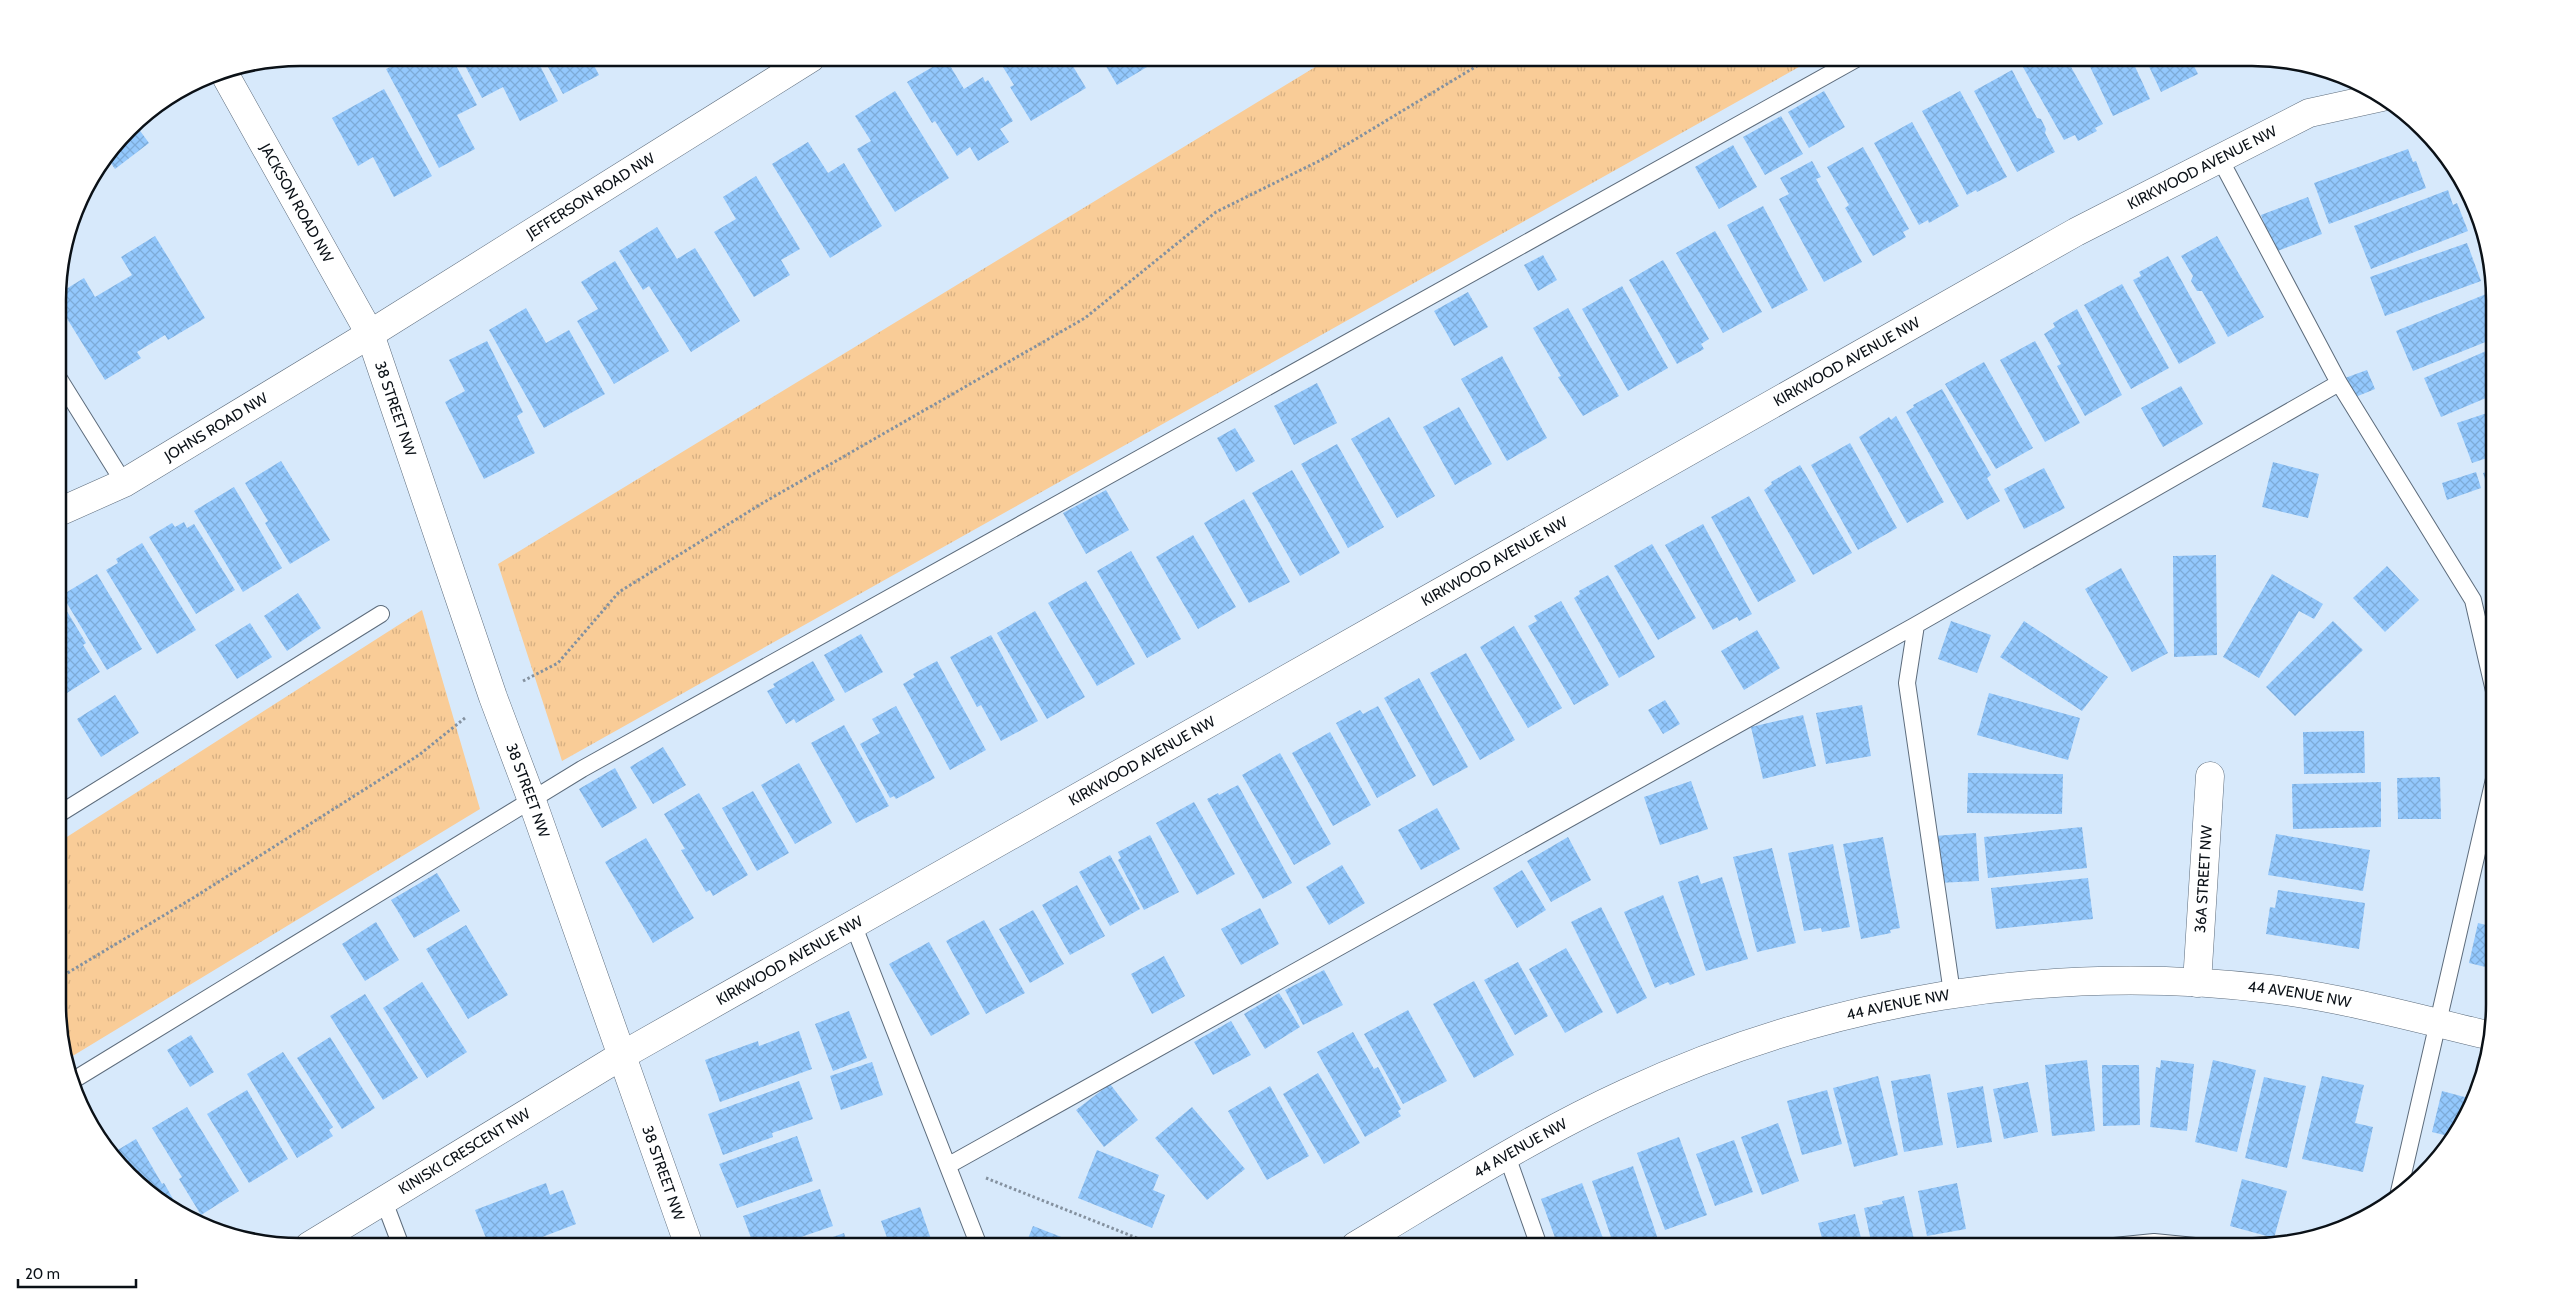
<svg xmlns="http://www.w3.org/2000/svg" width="2552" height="1304" viewBox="0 0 2552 1304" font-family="Cabin,sans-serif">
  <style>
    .grass { fill: url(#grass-tufts) }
    .building { fill: url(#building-cross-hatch) }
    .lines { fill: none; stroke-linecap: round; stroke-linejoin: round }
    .lane-casing { stroke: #5d6c7c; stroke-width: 18 }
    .street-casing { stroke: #5d6c7c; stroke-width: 29 }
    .secondary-casing { stroke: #5d6c7c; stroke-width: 29 }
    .path { stroke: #84919f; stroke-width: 3; stroke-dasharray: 2.5 2.5; stroke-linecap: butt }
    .lane { stroke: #fff; stroke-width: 16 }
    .street { stroke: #fff; stroke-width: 28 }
    .secondary { stroke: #fff; stroke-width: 28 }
    .labels { text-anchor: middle; stroke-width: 4; stroke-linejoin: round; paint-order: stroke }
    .street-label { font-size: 15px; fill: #0b1117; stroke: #fff }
    .rim { fill: none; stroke: #0b1117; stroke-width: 2.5 }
  </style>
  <defs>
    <pattern id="grass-tufts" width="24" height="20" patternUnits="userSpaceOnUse" patternTransform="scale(1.25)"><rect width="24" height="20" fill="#f9cc97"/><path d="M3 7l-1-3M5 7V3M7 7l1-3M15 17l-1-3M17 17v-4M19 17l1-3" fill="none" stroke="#d4ae81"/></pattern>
    <pattern id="building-cross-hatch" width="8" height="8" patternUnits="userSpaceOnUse" patternTransform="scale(1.25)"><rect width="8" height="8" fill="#93c8fd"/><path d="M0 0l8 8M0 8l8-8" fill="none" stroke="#7dabd8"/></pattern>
  </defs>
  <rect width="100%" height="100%" fill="#d7e9fb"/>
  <path class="grass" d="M1330,58h485l-1253,703 -64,-197z
    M422,610l58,199 -414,251 -6,-25 -1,-193z"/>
  <path class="building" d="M408,58h44l25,47 -20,10 18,34 -36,19 -53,-99z
    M461,58h75l22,43 -38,20 -17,-34 -21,11z
    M543,58h47l9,17 -36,19z
    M1001,58h67l18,30 -55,33 -21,-34 4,-2 -16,-26z
    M1101,58h61l-45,27z
    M2023,58h43l37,66 -8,4 2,3 -19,10 -3,-6 -11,5 -45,-80z
    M2086,58h45l19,41 -37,17z
    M2145,58h45l8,16 -37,18z
    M2206,58h36l-13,5 -1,-3 -17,7z
    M946,59l18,30 19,-12 2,5 3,-2 25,41 -13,8 9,13 -31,19 -8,-14 -13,9 -22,-35 -3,2 -25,-41z
    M2012,70l25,48 4,1 5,10 -1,4 10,19 -38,20 -43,-81z
    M384,89l48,87 -38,21 -21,-40 -15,9 -26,-48z
    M895,91l54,87 -54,34 -38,-63 14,-8 -16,-25z
    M1824,91l21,36 -36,21 -21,-36z
    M1960,91l47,86 -30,15 -1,-2 -9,5 -45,-84z
    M1781,116l22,38 -38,21 -22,-38z
    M1912,122l47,84 -30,17 -1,-3 -9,5 -45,-82z
    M135,124l14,19 -34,26 -7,-10z
    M808,142l20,31 16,-10 38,63 -52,32 -58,-94z
    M1733,145l24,42 -38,22 -24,-42z
    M1863,147l46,82 -6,3 3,5 -33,19 -28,-48 4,-3 -22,-38z
    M2408,149l5,13 3,-1 10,27 -97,36 -15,-41z
    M1812,161l9,16 -5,2 46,83 -38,20 -45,-83 10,-5 -9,-16z
    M756,176l44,73 -19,11 9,15 -36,22 -40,-65 22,-13 -13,-22z
    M2448,190l5,15 4,-2 11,28 -97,38 -17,-43z
    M2308,197l14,37 -47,18 -14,-37z
    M1763,206l45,84 -36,19 -45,-84z
    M657,227l20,32 18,-11 45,73 -49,31 -42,-66 -6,4 -24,-39z
    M1715,231l47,81 -39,21 -47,-80z
    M155,236l50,82 -37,22 -3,-5 -28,17 4,6 -36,22 -47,-76v-10l26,-16 11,19 37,-22 -11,-18z
    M2217,236l47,81 -36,20 -26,-46h-5l-6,-10 2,-5 -12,-20z
    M2467,243l14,38 -96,35 -15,-39z
    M1543,255l14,25 -19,11 -14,-26z
    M2168,256l48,87 -37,21 -46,-84 8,-4 -2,-4z
    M1663,260l46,79 -8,5 3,5 -27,15 -48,-84z
    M615,261l54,90 -55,33 -37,-63 21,-12 -17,-27z
    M2122,284l47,84 -38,21 -47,-84z
    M1622,286l46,82 -40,23 -46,-82z
    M1468,292l20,35 -34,19 -20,-35z
    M2486,294l7,12v33l-80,32 -17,-40z
    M526,308l20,35 23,-13 36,64 -61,34 -55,-98z
    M1568,308l51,88 -36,20 -25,-39 3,-1 -28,-48z
    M2077,309l45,86 -37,21 -28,-50 4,-2 -17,-30 11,-7 -2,-4z
    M487,341l36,71 -6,4 18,37 -51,26 -39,-77 20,-11 -16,-31z
    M2035,341l45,82 -35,19 -45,-82z
    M2493,348v47l-52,22 -17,-39z
    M1502,356l45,82 -40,23 -46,-82z
    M1984,362l49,86 -37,21 -51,-85z
    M2367,370l8,19 -22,9 -8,-20z
    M1317,383l20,40 -43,22 -20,-39z
    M2181,386l22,38 -40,23 -22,-39z
    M1942,389l49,86 -4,3 13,23 -33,19 -61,-108 8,-5 -1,-2z
    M1459,407l33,57 -37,21 -32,-58z
    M2493,411v45l-21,7 -15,-40z
    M1896,416l48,86 -37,21 -48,-86 30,-20 2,3z
    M1389,417l46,79 -38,22 -46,-79z
    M1235,428l20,33 -19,11 -19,-34z
    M1850,443l47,85 -39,22 -47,-85z
    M1337,444l47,83 -36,21 -47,-84z
    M281,461l49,79 -40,24 -25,-41 3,-2 -23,-38z
    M2273,462l46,12 -11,44 -46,-11z
    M1800,465l52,88 -39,22 -49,-85 8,-6 -1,-2z
    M2044,468l21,40 -41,21 -20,-40z
    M1292,470l48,83 -40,23 -48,-83z
    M2493,470v34l-10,-31z
    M2476,472l5,16 -34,12 -5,-17z
    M234,487l48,81 -39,24 -49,-81z
    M1106,490l23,40 -43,24 -23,-41z
    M1749,496l47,85 -38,21 -47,-85z
    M1244,499l46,83 -41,21 -45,-80z
    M184,522l3,6 7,-4 41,66 -39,24 -47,-77 23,-14 3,4z
    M1703,524l49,90 -13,7 -2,-4 -24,13 -48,-85z
    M1193,535l43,72 -38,22 -42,-72z
    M142,543l54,87 -39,24 -51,-84 12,-7 -2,-4z
    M1652,544l44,74 -38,22 -44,-74z
    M1131,551l50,88 -34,19 -50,-87z
    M2216,555l1,100 -43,2 -1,-101z
    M2387,566l32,34 -34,32 -32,-34z
    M2121,568l47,85 -36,19 -47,-83z
    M97,574l45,75 -35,21 -45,-75z
    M2272,574l51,30 -9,15 -15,-8 -40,67 -36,-21z
    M1608,575l47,82 -36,21 -45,-80 6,-4 -1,-3z
    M1086,581l49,83 -38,22 -49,-83z
    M298,593l23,35 -34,23 -23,-35z
    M59,598l27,45 -3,2 17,27 -33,21 -8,-14z
    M1561,601l48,84 -35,20 -46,-79 9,-5 -3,-5z
    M1035,611l50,86 -38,22 -50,-86z
    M1951,621l40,14 -14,38 -39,-14z
    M2024,621l84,56 -26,34 -82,-54z
    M2333,621l30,29 -68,66 -29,-29z
    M250,623l22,34 -35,22 -22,-34z
    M1514,626l48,82 -34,20 -48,-81z
    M1757,630l23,38 -36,22 -23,-39z
    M861,634l22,38 -38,21 -21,-38z
    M991,635l47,86 -37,20 -20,-36 -4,2 -27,-50z
    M1466,653l49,87 -35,20 -50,-87z
    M813,661l22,39 -39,23 -2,-4 -8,5 -19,-33 8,-4 -2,-3z
    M937,661l49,89 -36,20 -47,-86 12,-7 -2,-3z
    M1419,678l49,89 -35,19 -49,-88z
    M1989,693l91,25 -12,42 -91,-25z
    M115,695l24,38 -38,24 -24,-38z
    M1665,700l15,24 -17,10 -15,-24z
    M1862,705l9,51 -45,8 -10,-51z
    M896,706l39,72 -39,21 -2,-3 -4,2 -30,-54 20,-11 -8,-14z
    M1378,706l38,70 -39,22 -41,-75 24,-13 3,4z
    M1803,715l13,51 -53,13 -12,-52z
    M844,725l45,81 -33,17 -45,-80z
    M2364,731l1,42 -61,1 -1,-42z
    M1330,732l41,73 -38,21 -41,-73z
    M663,747l23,38 -33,19 -23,-37z
    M1280,753l51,91 -37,21 -52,-90z
    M799,763l33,60 -37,21 -34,-59z
    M615,768l22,40 -35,20 -23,-39z
    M1968,773l95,1 -1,40 -95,-1z
    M2440,777l1,42h-43l-1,-41z
    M1691,781l17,48 -48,16 -16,-48z
    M2381,782v45l-88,2 -1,-45z
    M1238,785l54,98 -29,16 -56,-100 11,-6 1,2z
    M753,791l36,62 -32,18 -35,-63z
    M699,793l49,82 -35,21 -3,-6 -4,2 -25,-42 4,-1 -21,-35z
    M1194,802l41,72 -38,21 -41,-72z
    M1437,808l23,41 -39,21 -23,-40z
    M2082,827l5,41 -99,10 -4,-41z
    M1976,833l3,48 -42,2 -3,-47z
    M2276,834l94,16 -7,41 -95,-16z
    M1150,835l29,57 -35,18 -26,-50 3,-2 -3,-6z
    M1568,837l23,43 -40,22 -24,-41z
    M1883,837l17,91 -10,2 1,3 -30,6 -18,-95z
    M646,838l48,80 -41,25 -48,-81z
    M1833,844l17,83 -28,5 -1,-4 -17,3 -16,-78z
    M1772,848l24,95 -39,9 -24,-95z
    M1110,855l30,54 -30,17 -31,-54z
    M1342,865l23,38 -36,22 -23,-38z
    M1522,870l24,40 -29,18 -24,-40z
    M437,873l23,38 -46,27 -23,-38z
    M1698,875l3,9 21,-7 26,82 -42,12 -28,-89z
    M2088,878l5,41 -97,10 -5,-41z
    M1077,885l28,51 -35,19 -28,-50z
    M2278,890l87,13 -6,46 -93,-15 4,-27 5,1z
    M1663,895l32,80 -25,10 -2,-3 -13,6 -31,-76z
    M1601,907l46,91 -30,16 -46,-92z
    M1260,908l19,36 -38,21 -20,-36z
    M1033,910l31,54 -34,19 -31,-54z
    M984,920l41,73 -39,21 -40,-73z
    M376,922l23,38 -34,21 -23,-37z
    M2478,923l16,4v42l-25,-6z
    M466,925l42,70 -40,24 -42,-70z
    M929,942l41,72 -39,22 -42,-72z
    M1566,948l37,64 -38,21 -36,-64z
    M1164,956l21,40 -33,18 -21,-40z
    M1518,962l30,54 -33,19 -31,-55z
    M1324,970l19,35 -40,20 -18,-35z
    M1474,981l40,74 -40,23 -41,-74z
    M422,982l45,70 -40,26 -44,-70z
    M1279,993l21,34 -35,22 -21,-35z
    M365,994l53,84 -35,22 -53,-84z
    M1408,1010l39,71 -44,23 -39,-70z
    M849,1011l18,47 -34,13 -18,-47z
    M1231,1021l20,34 -38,20 -19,-33z
    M799,1031l13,38 -92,33 -15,-42 53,-19 1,5z
    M1353,1032l21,37 4,-2 23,42 -3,2 3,5 -36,21 -48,-85z
    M191,1035l23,37 -24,15 -23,-37z
    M330,1037l45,71 -33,21 -45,-71z
    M283,1052l50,75 -4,3 4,6 -36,22 -50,-84z
    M2087,1060l8,71 -43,5 -7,-71z
    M2161,1060l33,4 -7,67 -37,-4 6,-60 4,1z
    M2213,1060l43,10 -19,82 -42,-10z
    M872,1062l11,33 -42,15 -11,-34z
    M2102,1065h37l1,60 -37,1z
    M1318,1073l42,70 -36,21 -41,-70z
    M1930,1074l13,71 -39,7 -13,-71z
    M1878,1076l20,79 -44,12 -21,-79z
    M2322,1076l42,9 -9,38 18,4 -10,45 -61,-13z
    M2264,1077l42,9 -19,82 -42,-10z
    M799,1081l14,38 -41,14 1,4 -50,18 -15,-41z
    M2028,1082l10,50 -34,7 -11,-50z
    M1110,1084l28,36 -34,27 -28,-37z
    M1270,1086l39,70 -42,24 -39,-69z
    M1983,1086l9,56 -35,6 -10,-55z
    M247,1090l41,69 -39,24 -42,-69z
    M1827,1090l15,54 -40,11 -15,-54z
    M2442,1091l30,8 -2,12 -18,26 -20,-5z
    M187,1107l52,84 -38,24 -22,-36 3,-2 -30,-49z
    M1192,1107l53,62 -38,31 -52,-62z
    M1778,1123l21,58 -37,14 -21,-58z
    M797,1136l16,45 -76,27 -18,-44z
    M1679,1137l28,78 -42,15 -28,-77z
    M136,1139l26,45 2,-1 18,32 -30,-19 -41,-42z
    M1734,1140l19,52 -38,14 -19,-52z
    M1097,1150l62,25 -6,15 12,5 -13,33 -74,-30z
    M1633,1166l27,79 -2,1h-44l-22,-65z
    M2242,1179l45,12 -13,47 -44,-12z
    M546,1183l4,12 13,-5 13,34 -57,22h-30l-14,-36z
    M1582,1183l24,63h-48l-17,-47z
    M1957,1183l9,46 -39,7 -9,-45z
    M820,1189l13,37 -58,20h-21l-11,-30z
    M1904,1196l11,48 -10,2h-33l-8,-38 19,-4 -1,-3z
    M920,1207l13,38 -43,1 -9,-25z
    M1855,1214l8,32h-39l-6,-23z
    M1033,1226l44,17 -1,3h-51z
    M844,1233l4,13h-40z"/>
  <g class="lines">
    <g class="lane-casing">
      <path id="lane" d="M2220,159l119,224 134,217 21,91
        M58,377l66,106
        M1916,625l-9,58 45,310
        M59,814l322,-200
        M853,924l126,322
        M72,1081l510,-312 1276,-711
        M1507,1156l32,90
        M949,1165l967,-540 423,-242
        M2398,1196l96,-417
        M384,1201l17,45
        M2114,1246l40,-4 41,4"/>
    </g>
    <g class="street-casing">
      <g id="street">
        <path id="s1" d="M59,512l65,-29 246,-149 441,-276"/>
        <path id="s2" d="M2197,983l13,-207"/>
        <path id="s3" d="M309,1246l312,-190 1455,-824 233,-119 73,-16"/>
        <path id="s4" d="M1355,1246c89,-53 177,-110 271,-153 200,-93 426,-131 644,-104 73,9 146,29 217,46"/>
      </g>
    </g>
    <g class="secondary-casing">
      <g id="secondary">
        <path id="s5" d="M224,73l146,261 123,363 38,101 158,448"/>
      </g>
    </g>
    <path class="path" d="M523,681l35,-18 61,-71 142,-88 324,-186 131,-106 105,-52 169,-102
      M59,978l134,-80 226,-143 46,-37
      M986,1178l171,68"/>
    <use href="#lane" class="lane"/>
    <use href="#street" class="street"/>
    <use href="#secondary" class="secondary"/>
  </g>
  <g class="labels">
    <g class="street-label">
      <text dy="5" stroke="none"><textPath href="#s3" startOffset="2179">KIRKWOOD AVENUE NW</textPath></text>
      <text dy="5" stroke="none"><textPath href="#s1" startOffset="619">JEFFERSON ROAD NW</textPath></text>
      <text dy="5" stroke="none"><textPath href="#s5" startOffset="149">JACKSON ROAD NW</textPath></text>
      <text dy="5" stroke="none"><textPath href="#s3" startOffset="1774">KIRKWOOD AVENUE NW</textPath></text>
      <text dy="5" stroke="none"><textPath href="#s5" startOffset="378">38 STREET NW</textPath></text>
      <text dy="5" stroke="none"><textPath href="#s1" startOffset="179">JOHNS ROAD NW</textPath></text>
      <text dy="5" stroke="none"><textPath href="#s3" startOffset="1369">KIRKWOOD AVENUE NW</textPath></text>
      <text dy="5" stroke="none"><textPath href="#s3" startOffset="964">KIRKWOOD AVENUE NW</textPath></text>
      <text dy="5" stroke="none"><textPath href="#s5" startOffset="782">38 STREET NW</textPath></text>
      <text dy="5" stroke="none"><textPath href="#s2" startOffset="104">36A STREET NW</textPath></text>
      <text dy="5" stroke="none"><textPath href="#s3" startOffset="559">KIRKWOOD AVENUE NW</textPath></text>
      <text dy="5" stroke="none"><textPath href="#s4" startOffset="1002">44 AVENUE NW</textPath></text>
      <text dy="5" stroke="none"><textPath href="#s4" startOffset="598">44 AVENUE NW</textPath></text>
      <text dy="5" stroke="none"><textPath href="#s4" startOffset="192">44 AVENUE NW</textPath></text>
      <text dy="5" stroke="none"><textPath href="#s3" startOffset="182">KINISKI CRESCENT NW</textPath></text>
      <text dy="5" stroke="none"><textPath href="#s5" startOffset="1188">38 STREET NW</textPath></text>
    </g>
  </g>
  <path d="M0 0H2552V1304H0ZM300 66H2252A234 234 0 0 1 2486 300V1004A234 234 0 0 1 2252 1238H300A234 234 0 0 1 66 1004V300A234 234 0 0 1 300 66Z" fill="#fff" fill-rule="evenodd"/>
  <path class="rim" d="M300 66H2252A234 234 0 0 1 2486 300V1004A234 234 0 0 1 2252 1238H300A234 234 0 0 1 66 1004V300A234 234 0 0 1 300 66Z"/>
  <path d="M18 1279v8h118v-8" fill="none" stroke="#0b1117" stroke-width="2.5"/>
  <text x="25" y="1279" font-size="15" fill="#0b1117" stroke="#ffffff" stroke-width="4" paint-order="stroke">20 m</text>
</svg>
